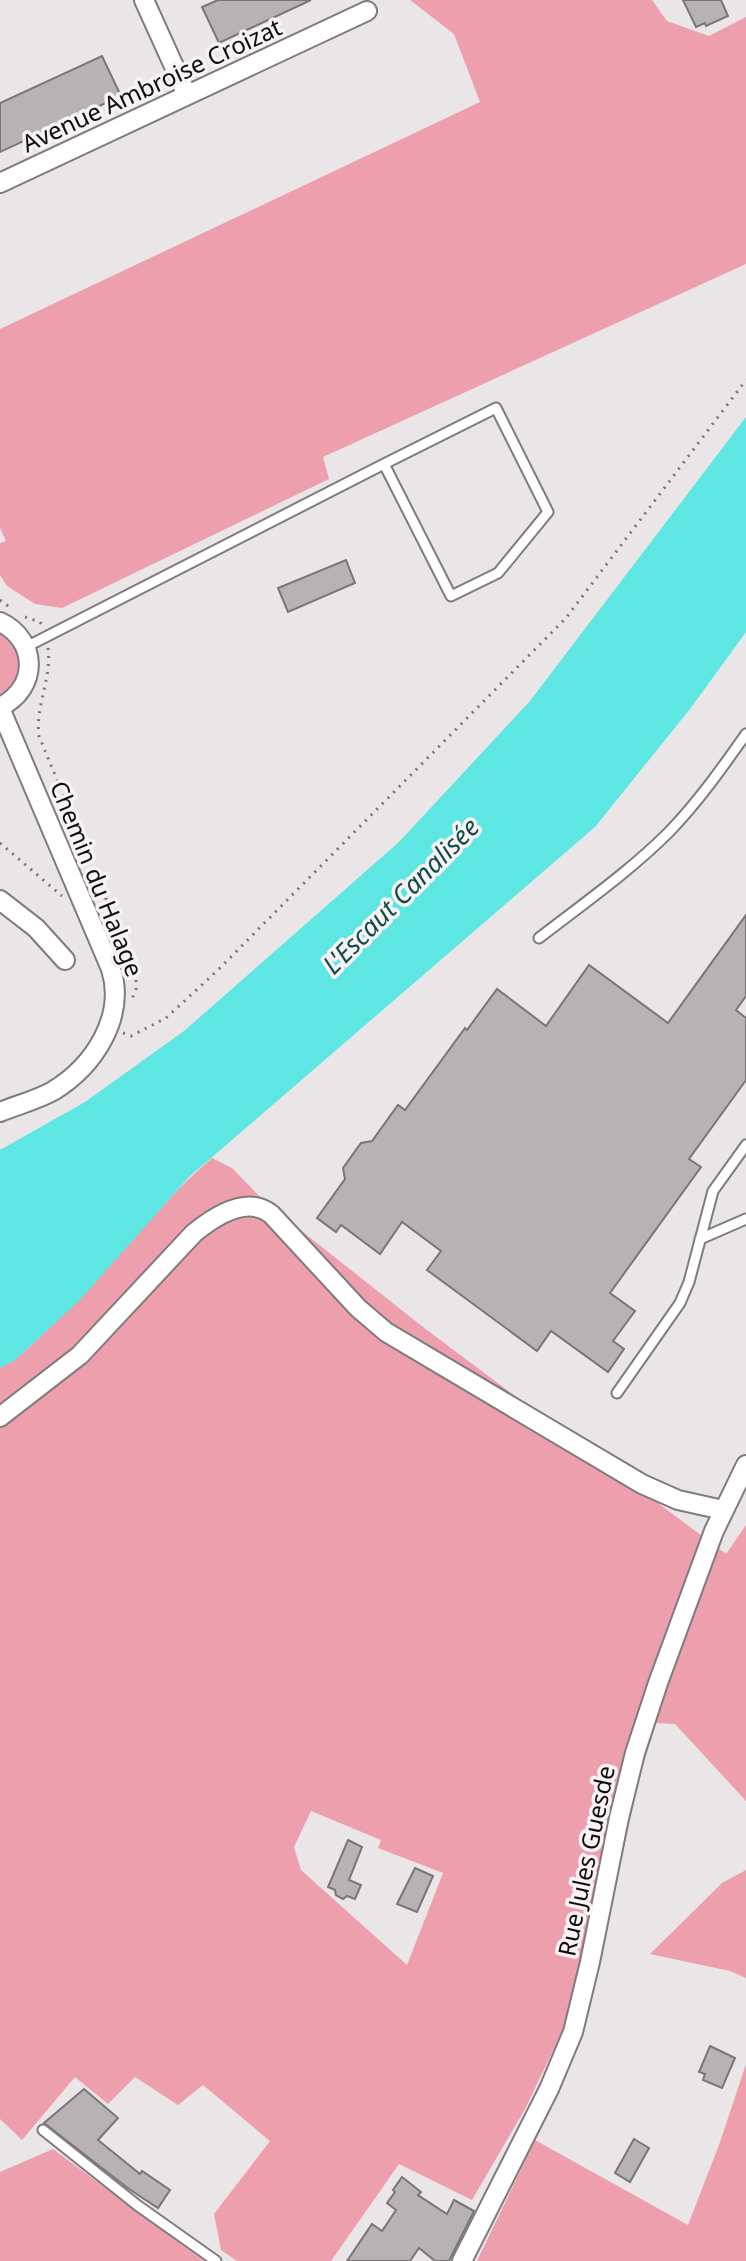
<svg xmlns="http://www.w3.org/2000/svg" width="746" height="2261" viewBox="0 0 746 2261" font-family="'Noto Sans',sans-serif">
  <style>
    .green { fill: #ee9fae; fill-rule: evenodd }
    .water { fill: #5ee7e2 }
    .building { fill: #b7b2b3; stroke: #7a7576; stroke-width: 2 }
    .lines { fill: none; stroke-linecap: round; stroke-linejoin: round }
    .lane-casing { stroke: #807b7c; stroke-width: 13 }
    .street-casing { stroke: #807b7c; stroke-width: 22 }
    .path { stroke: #797677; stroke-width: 3; stroke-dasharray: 2 6; stroke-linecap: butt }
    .lane { stroke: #fff; stroke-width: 9 }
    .street { stroke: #fff; stroke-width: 18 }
    .labels { text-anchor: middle; stroke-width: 7; stroke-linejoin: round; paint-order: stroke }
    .street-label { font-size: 24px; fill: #0f0d0e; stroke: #f8f2f3 }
    .water-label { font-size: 26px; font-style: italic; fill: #104d4b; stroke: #f8f2f3 }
  </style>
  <rect width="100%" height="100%" fill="#eae5e6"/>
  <path class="green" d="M410,0h242l15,21 42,15 37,-19v247l-423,193 6,22 -267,129 -27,-4 -28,-18 -7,-11v-32l6,-2 -6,-13v-199l480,-227 -26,-68z
    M0,633c26,16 25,47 0,63z
    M212,1158l20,10 33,34 158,125 303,227 20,-29v276l-71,-77 -19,-1 -16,52 -58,261 -20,-4 -37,77 -53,91 -73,-36 -68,97h-94l-16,-11 -7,-36 56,-73 -67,-56 -25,20 -43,-28 -27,27 -33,-27 -53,63 -22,-21v-751c19,-9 33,-25 48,-39 59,-53 104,-120 164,-171zM311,1811l70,29 -3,8 65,25 -36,92 -106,-95 -7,-23z
    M746,1870v108l-16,-7 -80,-17 72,-71z
    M746,2064v197h-269l58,-121 153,85 31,-80z
    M53,2149l151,112h-204v-89z"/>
  <path class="water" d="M746,417v215l-56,77 -95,118 -406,350 -109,123 -66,61 -14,7v-218l85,-48 99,-71 215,-189 131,-141z"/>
  <path class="building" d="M218,0h93l-92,43 -17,-36z
    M683,0h38l7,16 -22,10 -1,-3 -9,4z
    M102,56l19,40 -121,56v-49z
    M346,560l9,23 -67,29 -10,-24z
    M746,915v81l-10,14 10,8v62l-57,79 12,8 -91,126 25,18 -22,30 11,8 -16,23 -57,-41 -14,20 -110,-81 14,-19 -39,-29 -22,32 -39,-29 -5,7 -19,-14 28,-39 -2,-11 18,-25 11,-2 26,-36 7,5 60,-82 2,2 30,-41 49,37 43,-61 79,58z
    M348,1840l14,7 -13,33 12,5 -6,14 -8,-3 -4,3 -7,-4 -1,-5 -7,-3z
    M415,1868l18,8 -16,36 -20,-8z
    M710,2046l25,12 -13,30 -19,-8 2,-6 -6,-2z
    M84,2089l34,29 -20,22 42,34 2,-3 28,19 -12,18 -29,-19 -85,-66z
    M634,2139l15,9 -19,34 -15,-9z
    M402,2177l19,15 -3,3 29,19 7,-14 20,11 -25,50h-14l-16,-13 -9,13h-63l25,-37 10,7 14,-21 -9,-7 8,-11 -2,-2z"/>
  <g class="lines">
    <g class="lane-casing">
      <path id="lane" d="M26,647l358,-183 67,132 47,-23 50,-61 -52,-104 -112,56
        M539,938c44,-34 91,-67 130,-106 29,-30 53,-64 77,-98
        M700,1239l46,-20
        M617,1393l63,-90 9,-21 24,-91 33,-46
        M43,2130l94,75 79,56"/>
    </g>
    <g class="street-casing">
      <path id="street" d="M144,0l43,95
        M0,183l367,-172
        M0,622c38,18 39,66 0,85
        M0,708l111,261c15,48 -17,97 -58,122 -16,9 -36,14 -53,21
        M0,900l36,28 29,32
        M0,1417l80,-62 114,-122c21,-17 53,-38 77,-19l87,94 28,24 256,152 36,16 45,10
        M462,2261l87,-172 24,-57 17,-70 29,-144 16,-65 23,-70 56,-152 32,-66"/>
    </g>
    <path class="path" d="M0,600l8,6
      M25,617l15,5 2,3
      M48,648c4,31 -13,58 -9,88l97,236v17l-4,10
      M0,843l62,53
      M123,1033l8,3 35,-18 53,-49 347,-351 180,-238"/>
    <use href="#lane" class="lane"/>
    <use href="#street" class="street"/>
  </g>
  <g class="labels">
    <g class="street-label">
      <text transform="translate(152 86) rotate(-25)" y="8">Avenue Ambroise Croizat</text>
      <text transform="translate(96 879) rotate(68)" y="8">Chemin du Halage</text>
      <text transform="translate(587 1861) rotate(-78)" y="8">Rue Jules Guesde</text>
    </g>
    <g class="water-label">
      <text transform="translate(401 896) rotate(-45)" y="9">L'Escaut Canalisée</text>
    </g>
  </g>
</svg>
